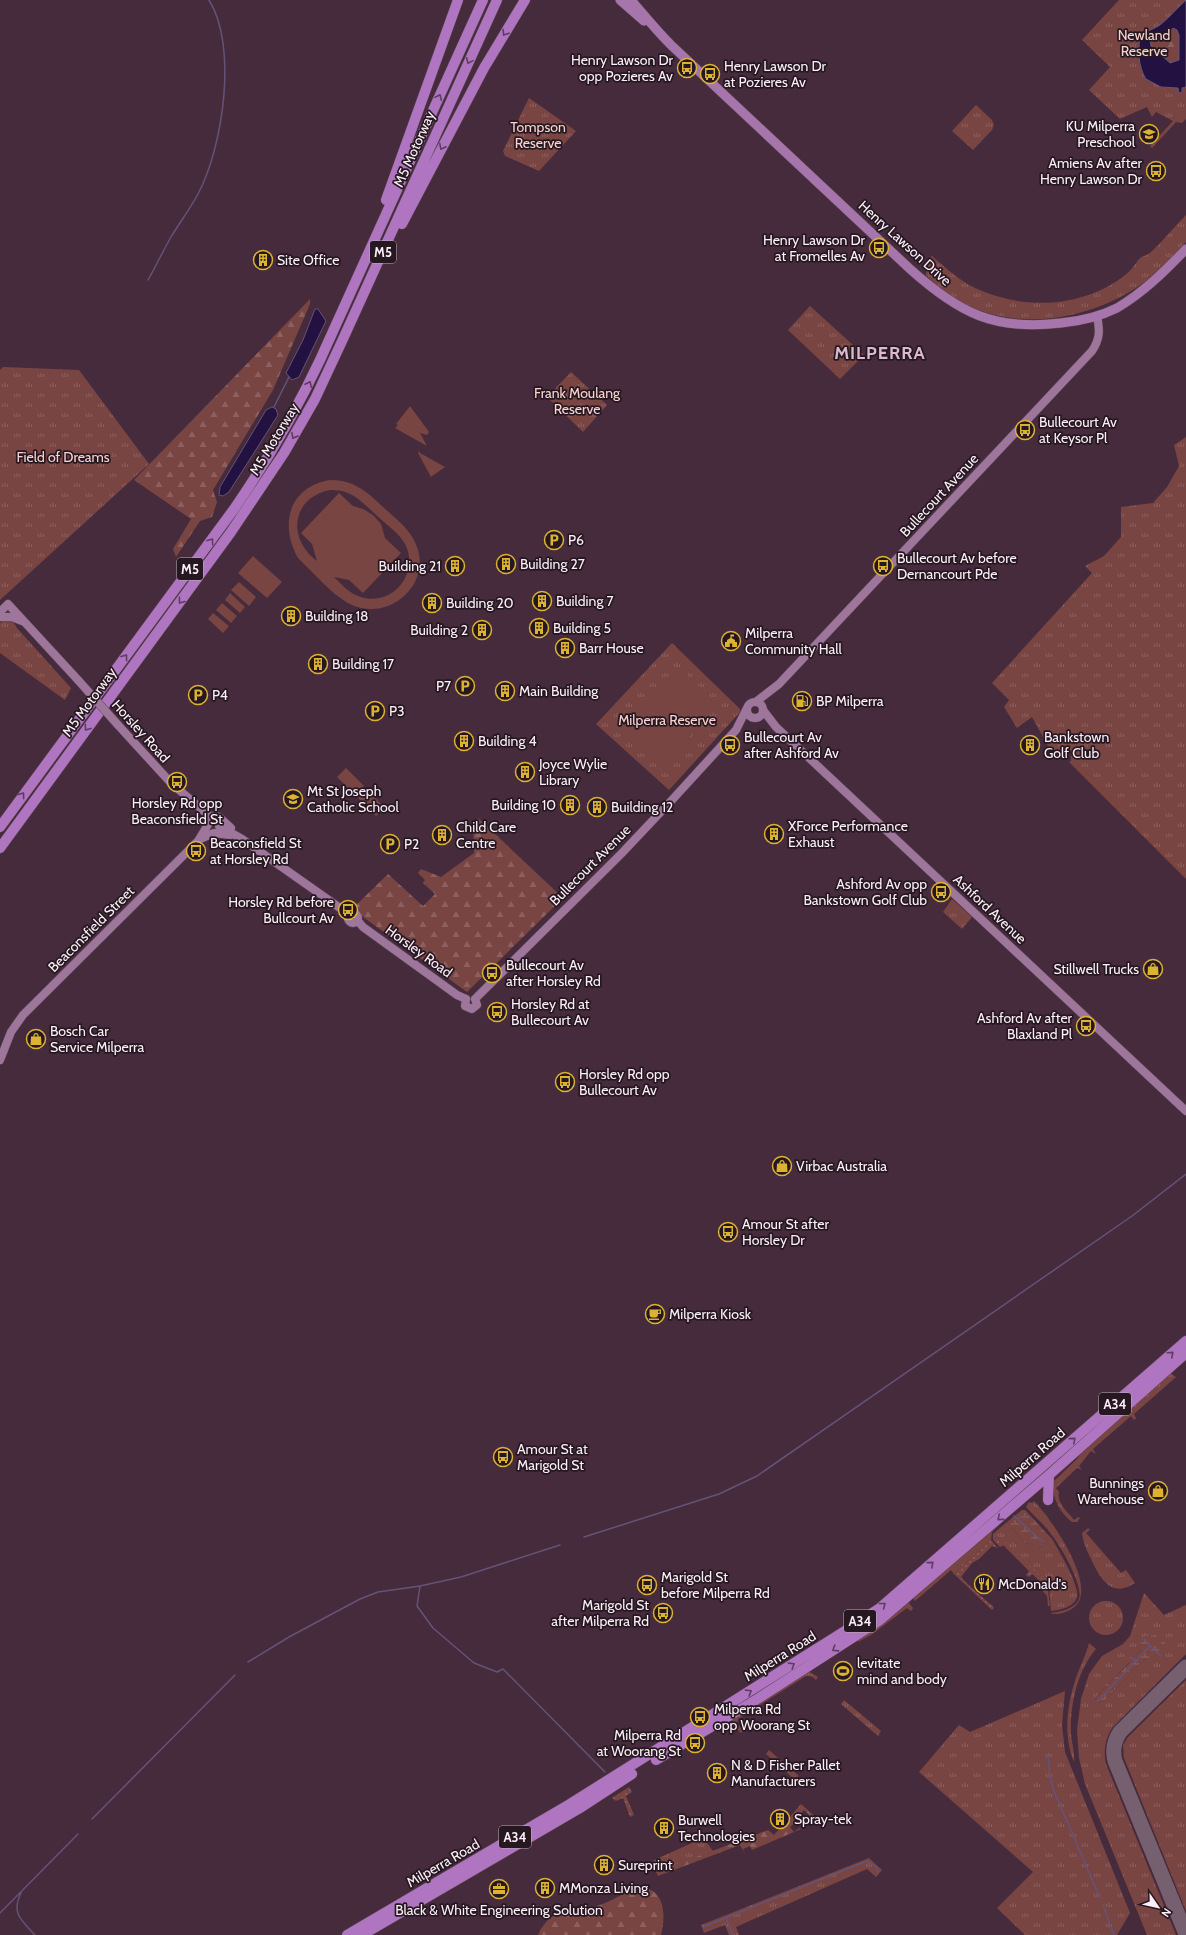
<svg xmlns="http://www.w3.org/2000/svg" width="1186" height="1935" viewBox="0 0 1186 1935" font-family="Cabin,sans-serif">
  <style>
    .grass { fill: url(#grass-tufts); fill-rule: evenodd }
    .forest { fill: url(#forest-firs) }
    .wetland { fill: url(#wetland-marsh) }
    .garden { fill: url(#garden-dots) }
    .pitch { fill: #794543; fill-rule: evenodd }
    .water { fill: #231141; stroke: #645378; fill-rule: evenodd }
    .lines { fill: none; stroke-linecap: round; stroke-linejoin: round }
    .stream { stroke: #645378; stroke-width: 1.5 }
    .taxiway { stroke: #765f6e; stroke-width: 15 }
    .secondary-casing { stroke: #5e4857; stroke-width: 9 }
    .primary-casing { stroke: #5e4857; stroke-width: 10 }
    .highway-casing { stroke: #5e4857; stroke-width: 11 }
    .secondary { stroke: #9e769b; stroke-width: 8 }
    .primary { stroke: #a675ab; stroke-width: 9 }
    .highway { stroke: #b075c1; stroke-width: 10 }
    .secondary-bridge-casing { stroke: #5e4857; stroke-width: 9; stroke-linecap: butt }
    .secondary-bridge { stroke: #9e769b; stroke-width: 8 }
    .oneway { stroke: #5d3d61 }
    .labels { text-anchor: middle; stroke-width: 3.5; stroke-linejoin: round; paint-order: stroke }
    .shield { fill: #251821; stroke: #bcaeb7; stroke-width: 1 }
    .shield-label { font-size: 13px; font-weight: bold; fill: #fdeef7 }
    .park-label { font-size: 14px; fill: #fbd2cf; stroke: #251821 }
    .poi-label { font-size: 14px; fill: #fdeef7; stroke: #251821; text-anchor: start }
    .street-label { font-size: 14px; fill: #fdeef7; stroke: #251821 }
    .district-label { font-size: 18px; font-weight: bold; letter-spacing: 1px; fill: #dcb9cf; stroke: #251821 }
  </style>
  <defs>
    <pattern id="grass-tufts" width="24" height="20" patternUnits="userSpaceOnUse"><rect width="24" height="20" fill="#794543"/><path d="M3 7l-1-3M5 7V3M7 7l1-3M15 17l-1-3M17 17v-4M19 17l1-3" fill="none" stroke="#8d605f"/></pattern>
    <pattern id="forest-firs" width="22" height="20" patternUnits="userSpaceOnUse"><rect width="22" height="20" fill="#794543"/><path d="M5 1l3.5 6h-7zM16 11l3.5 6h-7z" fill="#8d605f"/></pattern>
    <pattern id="wetland-marsh" width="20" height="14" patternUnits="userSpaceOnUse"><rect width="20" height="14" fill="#794543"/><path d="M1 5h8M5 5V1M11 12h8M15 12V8" fill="none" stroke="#8d605f"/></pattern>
    <pattern id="garden-dots" width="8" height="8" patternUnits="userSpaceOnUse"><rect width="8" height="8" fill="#794543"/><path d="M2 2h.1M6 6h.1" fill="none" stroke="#8d605f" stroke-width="1.8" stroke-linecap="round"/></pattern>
  </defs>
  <rect width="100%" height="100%" fill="#462b3d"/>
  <path class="grass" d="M1119,0h67v119l-4,4 -6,-1 -24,26 -2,-2 23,-25 -17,-9 -4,5 -5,-10 -27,12 -31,-29 21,-23 -28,-27z
    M529,98l47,33 -37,40 -34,-15 -2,-5z
    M976,105l16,15 2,5 -2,5 -19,20 -21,-19z
    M1186,215v27c-14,15 -27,31 -44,42 -65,45 -159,52 -216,-9l2,-16 4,-3c15,13 31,28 50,35 46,19 101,16 142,-15 8,-6 10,-11 16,-18 2,-2 8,-3 10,-5 13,-12 24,-26 36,-38z
    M810,306l54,49 -24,24 -52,-49z
    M3,367l76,3 70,94 -149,136v-230z
    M571,372l36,33 -24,27 -36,-35z
    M1186,437v442l-117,-117 2,-1v-10h-17l-3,-4 -2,1 -17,-31 -15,11 -13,-21 5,-7 -17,-17 100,-110 -7,-7 19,-10 17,-19v-30l32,-4 14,-16 12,-21 -5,-21z
    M7,616l3,1 7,11 54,60 -6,12 -65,-47v-30z
    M672,643l68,66v3l-71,78 -73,-66z
    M952,899l20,18 -10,12 -19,-17z
    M1170,1373l6,4 -42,37 2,4 -2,2 -3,-4 -38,33 3,5 -5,-3 -12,15 3,4 -5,-2 -21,20 3,4c-3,11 9,20 15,28l4,-3 2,1 -3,4h-5c-13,-10 -20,-25 -19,-40l23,-22 9,-12z
    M1034,1501c16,16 67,88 39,107 -6,4 -16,8 -23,5 10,-1 25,-4 29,-14 5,-13 -19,-54 -28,-65 -7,-10 -17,-18 -25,-27l3,-5 3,1z
    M1006,1518l-14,14 -1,8 -37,34 -3,-4 -36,31 -2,-3z
    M1007,1522l17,20 15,6 9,-9h4c6,10 28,47 25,58 -3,10 -17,13 -26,14l-2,-24 -51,-50 -5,3v-6z
    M1088,1528l2,2 -4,3 35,40 5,-3 9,13c-24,16 -35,-5 -44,-24 -4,-8 -8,-17 -9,-26z
    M1144,1593l20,22 22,-10v49l-74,74c-7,12 -9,23 -6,36l70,171h-29l-62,-151 -6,-26 -2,-28 4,-31 8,-25 13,-18 21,-12 7,-8zM1141,1650l5,8 -43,44 -5,1 -3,-3 1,-3z
    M1089 1618a17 17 0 1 1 34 0a17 17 0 1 1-34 0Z
    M908,1602l5,6 -2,3 -4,-3 -36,27 -13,7 -1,-3z
    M1089,1643l7,6c-19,22 -26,56 -25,85 1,10 4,20 3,28 -11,-26 -7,-58 2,-84 4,-12 10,-23 13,-35z
    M808,1671l10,6 -2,3 -5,-4h-5l-68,43 -1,5 7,7 -3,2 -9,-8v-5z
    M1186,1680v231l-62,-153 -1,-13 5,-8z
    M1065,1691l-3,34 3,27 65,161 -13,22h-92l-28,-27 36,-36 -114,-100 40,-47 11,7z
    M844,1700l37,31 -3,5 -37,-32z
    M769,1750l30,26 -5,3 -28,-25z
    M703,1838l10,13 -56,22 -5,-12z
    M869,1858l13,12 -6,7 -9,-8 -131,58 3,8h-10l-4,-10 -21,8 -3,-8z"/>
  <path class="forest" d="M1173,28l4,2 2,5v25l-9,3 -19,-17 -1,-6 3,-3h8z
    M310,299v5l-37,86 -60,100 4,12 -5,15 -12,4 -24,36 -3,-8 18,-30 -57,-39z
    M478,818l85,80 -96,94 -115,-83 36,-35 35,32 12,-12 -12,-11 2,-3 -7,-7 3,-4 20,8 33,-24 -1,-29z
    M801,1804l20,18 -2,2 -15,-14 -4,5 7,6 -3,3 -4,-5 -10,8 4,5 5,-4 2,1 -49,21 -2,-4 -7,3 2,5 -5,-9 -82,31 -2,-4 112,-42 6,5z
    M636,1887c4,1 9,0 13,2 17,7 16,31 12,46h-123c6,-15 17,-22 31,-28 21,8 48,-10 67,-20z"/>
  <path class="wetland" d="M1022,1510h3l27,29h-4l-9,9 -15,-6 -17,-20z
    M1155,1635l10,7c-1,11 -4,17 -16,19l-3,-3 -43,44 -4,1 -4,-3 1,-3 34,-35 -1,-6h6l6,-6 -1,-8 6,-6z"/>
  <path class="garden" d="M997,1537l5,2 45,44 3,23h-2l-1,-10 -6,-7 3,-4 -12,-11 -3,3 -3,-2 3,-4 -26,-26 -3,2 -7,-7z
    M991,1540l7,8 -6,-2 -13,13 -7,4 -11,14c1,2 29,28 31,28l2,3 -2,2 -38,-36z
    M629,1787l3,5 -6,4 8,19 -4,2 -7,-19 -7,3 -4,-3z"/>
  <path class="pitch" d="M410,406l19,26 -2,3 -7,-2 7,13 -32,-18 3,-3 -2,-1z
    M419,451l1,2 25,14 -14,10 -13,-24z
    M330,480c24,0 36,11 52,26 14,13 31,25 36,44 11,39 -33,72 -68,54 -18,-9 -37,-32 -52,-46 -19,-34 -9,-71 32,-78zM330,490c20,-1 30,10 44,23 10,10 26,20 32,33 13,29 -15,61 -45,51 -11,-3 -19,-12 -27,-20l15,3 14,13 38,-40 -16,-15 -4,-14 -8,-9 -10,-6 -10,-3 -14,-13 -38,40 11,11 5,17c-30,-22 -26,-63 13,-71z
    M253,556l29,26 -15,16 -29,-25z
    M239,582l17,15 -7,9 -18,-16z
    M230,593l15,14 -5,6 -15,-13z
    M222,603l15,13 -6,7 -15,-13z
    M213,613l16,13 -6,7 -15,-14z
    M679,668l40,37 -59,63 -40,-37z
    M346,768l18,18 -9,9 -18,-18z
    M367,789l18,19 -9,8 -18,-18z"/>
  <path class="water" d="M1186,0v87l-4,1v4l-3,1 -1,-5 -17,-1 -15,-8c-8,-13 -8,-28 -6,-43 6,-5 14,-7 20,-11 10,-8 17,-17 26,-25zM1173,28l4,2 2,5v25l-9,3 -19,-17 -1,-5 3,-4 13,-1z
    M315,309h3l8,12 -27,56 -7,3 -6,-7 17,-33z
    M272,407l4,2 2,6 -49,77 -6,4 -4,-1 1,-8 46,-77z"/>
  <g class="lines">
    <path class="stream" d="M148,280c8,-14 15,-29 23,-43 9,-15 19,-28 27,-43 25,-47 40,-148 11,-194
      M274,407l15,-30
      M1014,1516l29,26
      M1018,1518l8,-1
      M584,1537l135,-43 38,-18 375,-260 54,-42
      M420,1586l-3,20 16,22 41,35 23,9 6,-3 102,103
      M1143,1639l18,17
      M1130,1657l7,4
      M248,1662l41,-25 71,-38 18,-7 42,-6 41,-9 99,-32
      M1097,1702l53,-56
      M1048,1756l2,21 4,14 46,107
      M92,1819l143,-144
      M21,1893c-10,20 0,27 14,42
      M1103,1905l11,30
      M0,1913l78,-79
      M726,1918l7,17
      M703,1927l164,-66 9,6 2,5"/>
    <path class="taxiway" d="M1186,1667l-66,65c-6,9 -8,18 -5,29l71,173"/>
    <g class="secondary-casing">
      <path id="secondary" d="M0,612l8,-8 70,76
        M0,617h12l10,4
        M757,701l22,-17 313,-333c8,-12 8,-20 5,-35
        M747 710a8 8 0 1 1 16 0a8 8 0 1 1-16 0Z
        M763,710l13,17 410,384
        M118,725l53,58 41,35
        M212,818l2,-2 5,1 12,11
        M219,826l23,13 108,76
        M200,839l14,-6 16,2
        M348 918a5 5 0 1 1 10 0a5 5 0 1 1-10 0Z
        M358,921l5,6 94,68 9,4
        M466,999l-1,7 7,3 5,-4 -2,-6
        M475,999l147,-146 50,-53 64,-70 11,-22
        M0,1060l11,-28 12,-17 175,-174 14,-23"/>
    </g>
    <g class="primary-casing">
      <path id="primary" d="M620,0l24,21
        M631,0c13,15 25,30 40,45l239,224c49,44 84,62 151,54 20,-2 38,-6 56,-15 27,-16 48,-37 69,-59"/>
    </g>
    <g class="highway-casing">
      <path id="highway" d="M386,200l72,-200
        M402,224l82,-156 41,-68
        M0,827l234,-318c33,-48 61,-96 86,-149l163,-360
        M0,848l231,-316 53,-79 31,-54 28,-60 154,-339
        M1048,1500l1,-25
        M656,1760l103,-62 121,-78 169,-145 137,-122
        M347,1935l223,-131 283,-178 27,-18 306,-267
        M362,1935l218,-127 52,-34"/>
    </g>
    <use href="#secondary" class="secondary"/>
    <use href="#primary" class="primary"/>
    <use href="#highway" class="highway"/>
    <g class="secondary-bridge-casing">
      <path id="secondary-bridge" d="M78,680l40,45"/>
    </g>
    <use href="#secondary-bridge" class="secondary-bridge"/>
  </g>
  <defs><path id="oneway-chevron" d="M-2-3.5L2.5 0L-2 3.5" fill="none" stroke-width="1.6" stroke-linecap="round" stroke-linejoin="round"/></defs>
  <g class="oneway">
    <use href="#oneway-chevron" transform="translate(505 33) rotate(122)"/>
    <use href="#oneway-chevron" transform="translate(469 61) rotate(114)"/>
    <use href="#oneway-chevron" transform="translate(439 97) rotate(-66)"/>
    <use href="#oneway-chevron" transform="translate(442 147) rotate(117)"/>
    <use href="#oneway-chevron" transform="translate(309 384) rotate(-65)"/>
    <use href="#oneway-chevron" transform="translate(294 436) rotate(120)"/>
    <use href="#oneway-chevron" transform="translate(211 541) rotate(-54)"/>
    <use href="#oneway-chevron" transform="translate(181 601) rotate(127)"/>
    <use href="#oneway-chevron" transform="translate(125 657) rotate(-53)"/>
    <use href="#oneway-chevron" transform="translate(87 728) rotate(126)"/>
    <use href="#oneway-chevron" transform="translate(22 795) rotate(-54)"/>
    <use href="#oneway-chevron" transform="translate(1171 1354) rotate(-42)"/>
    <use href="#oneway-chevron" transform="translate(1073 1440) rotate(-41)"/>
    <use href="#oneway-chevron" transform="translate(1000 1518) rotate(139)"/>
    <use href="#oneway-chevron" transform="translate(931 1564) rotate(-41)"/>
    <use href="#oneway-chevron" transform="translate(883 1605) rotate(-38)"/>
    <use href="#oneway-chevron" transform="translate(835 1649) rotate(147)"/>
    <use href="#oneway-chevron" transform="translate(792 1665) rotate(-32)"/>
    <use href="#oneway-chevron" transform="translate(749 1692) rotate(-32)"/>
  </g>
  <defs>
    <g id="bus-ring" transform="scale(1)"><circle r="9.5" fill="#251821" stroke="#ddb233" stroke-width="1.5"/><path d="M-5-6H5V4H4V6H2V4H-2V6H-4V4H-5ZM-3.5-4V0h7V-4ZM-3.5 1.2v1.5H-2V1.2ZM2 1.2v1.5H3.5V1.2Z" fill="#ddb233"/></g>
    <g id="school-ring" transform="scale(1)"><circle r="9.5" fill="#251821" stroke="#ddb233" stroke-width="1.5"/><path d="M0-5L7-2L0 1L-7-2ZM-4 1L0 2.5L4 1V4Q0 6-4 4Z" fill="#ddb233"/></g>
    <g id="building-ring" transform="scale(1)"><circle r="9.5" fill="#251821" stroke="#ddb233" stroke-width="1.5"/><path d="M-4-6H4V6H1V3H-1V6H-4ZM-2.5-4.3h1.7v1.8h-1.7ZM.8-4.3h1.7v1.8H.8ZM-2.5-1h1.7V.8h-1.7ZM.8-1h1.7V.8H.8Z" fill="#ddb233"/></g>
    <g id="parking-ring" transform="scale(1)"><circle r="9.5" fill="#251821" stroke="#ddb233" stroke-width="1.5"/><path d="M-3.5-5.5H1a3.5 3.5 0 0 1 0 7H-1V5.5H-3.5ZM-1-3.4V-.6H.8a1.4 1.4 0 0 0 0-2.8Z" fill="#ddb233"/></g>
    <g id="civic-ring" transform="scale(1)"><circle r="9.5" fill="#251821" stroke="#ddb233" stroke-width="1.5"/><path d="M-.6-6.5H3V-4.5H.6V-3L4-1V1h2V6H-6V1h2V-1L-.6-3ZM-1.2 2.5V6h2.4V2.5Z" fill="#ddb233"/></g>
    <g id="fuel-ring" transform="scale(1)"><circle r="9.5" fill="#251821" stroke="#ddb233" stroke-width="1.5"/><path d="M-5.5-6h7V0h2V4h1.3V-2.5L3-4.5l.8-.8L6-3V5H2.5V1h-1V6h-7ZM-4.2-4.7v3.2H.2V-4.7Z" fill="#ddb233"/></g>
    <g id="shop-ring" transform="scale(1)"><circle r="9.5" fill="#251821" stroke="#ddb233" stroke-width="1.5"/><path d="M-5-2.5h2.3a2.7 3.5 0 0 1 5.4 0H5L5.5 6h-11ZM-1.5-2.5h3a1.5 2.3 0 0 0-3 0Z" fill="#ddb233"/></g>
    <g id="cafe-ring" transform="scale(1)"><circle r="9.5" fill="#251821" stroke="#ddb233" stroke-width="1.5"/><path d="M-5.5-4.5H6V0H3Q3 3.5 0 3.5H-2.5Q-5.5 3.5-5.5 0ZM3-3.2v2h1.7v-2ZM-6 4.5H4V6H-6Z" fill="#ddb233"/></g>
    <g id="restaurant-ring" transform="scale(1)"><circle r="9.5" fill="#251821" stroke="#ddb233" stroke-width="1.5"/><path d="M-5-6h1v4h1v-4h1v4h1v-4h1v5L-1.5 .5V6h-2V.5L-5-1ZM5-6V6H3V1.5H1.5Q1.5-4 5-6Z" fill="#ddb233"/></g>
    <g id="stadium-ring" transform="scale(1)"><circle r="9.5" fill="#251821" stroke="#ddb233" stroke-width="1.5"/><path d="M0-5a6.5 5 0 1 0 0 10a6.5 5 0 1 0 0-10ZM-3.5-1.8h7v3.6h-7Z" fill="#ddb233"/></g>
    <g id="office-ring" transform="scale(1)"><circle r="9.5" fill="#251821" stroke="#ddb233" stroke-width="1.5"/><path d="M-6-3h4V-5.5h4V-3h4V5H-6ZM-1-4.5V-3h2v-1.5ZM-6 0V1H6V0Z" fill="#ddb233"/></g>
  </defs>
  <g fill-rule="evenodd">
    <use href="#bus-ring" x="687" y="68"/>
    <use href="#bus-ring" x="710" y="74"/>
    <use href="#school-ring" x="1149" y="134"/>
    <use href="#bus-ring" x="1156" y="171"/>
    <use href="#bus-ring" x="879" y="248"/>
    <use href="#building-ring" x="263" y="260"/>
    <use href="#bus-ring" x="1025" y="430"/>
    <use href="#parking-ring" x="554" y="540"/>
    <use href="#building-ring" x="506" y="564"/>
    <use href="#building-ring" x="455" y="566"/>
    <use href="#bus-ring" x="883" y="566"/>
    <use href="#building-ring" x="542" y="601"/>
    <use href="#building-ring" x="432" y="603"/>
    <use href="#building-ring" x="291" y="616"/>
    <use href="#building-ring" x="539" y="628"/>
    <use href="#building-ring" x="482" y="630"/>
    <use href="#civic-ring" x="731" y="641"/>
    <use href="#building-ring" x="565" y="648"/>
    <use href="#building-ring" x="318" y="664"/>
    <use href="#parking-ring" x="465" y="686"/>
    <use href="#building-ring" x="505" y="691"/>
    <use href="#parking-ring" x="198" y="695"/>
    <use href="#fuel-ring" x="802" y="701"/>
    <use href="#parking-ring" x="375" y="711"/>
    <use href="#building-ring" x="464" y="741"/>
    <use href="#bus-ring" x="730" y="745"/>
    <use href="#building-ring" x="1030" y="745"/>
    <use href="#building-ring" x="525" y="772"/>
    <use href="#bus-ring" x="177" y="782"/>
    <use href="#school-ring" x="293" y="799"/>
    <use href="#building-ring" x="570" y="805"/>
    <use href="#building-ring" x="597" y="807"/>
    <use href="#building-ring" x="774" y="834"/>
    <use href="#building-ring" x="442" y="835"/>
    <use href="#parking-ring" x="390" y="844"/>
    <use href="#bus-ring" x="196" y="851"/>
    <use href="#bus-ring" x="941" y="892"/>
    <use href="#bus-ring" x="348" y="910"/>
    <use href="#shop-ring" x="1153" y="969"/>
    <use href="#bus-ring" x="492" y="973"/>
    <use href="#bus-ring" x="497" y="1012"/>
    <use href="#bus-ring" x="1086" y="1026"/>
    <use href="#shop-ring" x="36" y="1039"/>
    <use href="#bus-ring" x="565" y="1082"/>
    <use href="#shop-ring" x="782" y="1166"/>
    <use href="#bus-ring" x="728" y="1232"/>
    <use href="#cafe-ring" x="655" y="1314"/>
    <use href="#bus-ring" x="503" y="1457"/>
    <use href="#shop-ring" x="1158" y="1491"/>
    <use href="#restaurant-ring" x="984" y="1584"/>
    <use href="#bus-ring" x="647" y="1585"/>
    <use href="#bus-ring" x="663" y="1613"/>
    <use href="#stadium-ring" x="843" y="1671"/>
    <use href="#bus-ring" x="700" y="1717"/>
    <use href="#bus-ring" x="695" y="1743"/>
    <use href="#building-ring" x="717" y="1773"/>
    <use href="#building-ring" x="780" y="1819"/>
    <use href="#building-ring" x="664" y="1828"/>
    <use href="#building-ring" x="604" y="1865"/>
    <use href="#building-ring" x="545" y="1888"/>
    <use href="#office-ring" x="499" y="1889"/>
  </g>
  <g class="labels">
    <g class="shield">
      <rect x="370" y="241" width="26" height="22" rx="3"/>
      <rect x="177" y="558" width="26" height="22" rx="3"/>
      <rect x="1099" y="1393" width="32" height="22" rx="3"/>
      <rect x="844" y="1610" width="32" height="22" rx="3"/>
      <rect x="499" y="1826" width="32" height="22" rx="3"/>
    </g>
    <g class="shield-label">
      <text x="383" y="257">M5</text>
      <text x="190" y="574">M5</text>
      <text x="1115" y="1409">A34</text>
      <text x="860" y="1626">A34</text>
      <text x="515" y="1842">A34</text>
    </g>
    <g class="park-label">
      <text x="1144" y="40">Newland<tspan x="1144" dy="16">Reserve</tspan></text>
      <text x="538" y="132">Tompson<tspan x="538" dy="16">Reserve</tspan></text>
      <text x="577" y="398">Frank Moulang<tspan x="577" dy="16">Reserve</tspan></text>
      <text x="63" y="462">Field of Dreams</text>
      <text x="667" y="725">Milperra Reserve</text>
    </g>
    <g class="poi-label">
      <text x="673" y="65" text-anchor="end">Henry Lawson Dr<tspan x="673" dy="16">opp Pozieres Av</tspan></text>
      <text x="724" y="71">Henry Lawson Dr<tspan x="724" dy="16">at Pozieres Av</tspan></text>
      <text x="1135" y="131" text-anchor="end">KU Milperra<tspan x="1135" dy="16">Preschool</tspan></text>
      <text x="1142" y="168" text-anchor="end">Amiens Av after<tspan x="1142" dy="16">Henry Lawson Dr</tspan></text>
      <text x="865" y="245" text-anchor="end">Henry Lawson Dr<tspan x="865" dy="16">at Fromelles Av</tspan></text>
      <text x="277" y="265">Site Office</text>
      <text x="1039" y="427">Bullecourt Av<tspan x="1039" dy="16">at Keysor Pl</tspan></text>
      <text x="568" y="545">P6</text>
      <text x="897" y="563">Bullecourt Av before<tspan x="897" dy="16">Dernancourt Pde</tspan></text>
      <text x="520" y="569">Building 27</text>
      <text x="441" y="571" text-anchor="end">Building 21</text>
      <text x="556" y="606">Building 7</text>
      <text x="446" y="608">Building 20</text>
      <text x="305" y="621">Building 18</text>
      <text x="553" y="633">Building 5</text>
      <text x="468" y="635" text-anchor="end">Building 2</text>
      <text x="745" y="638">Milperra<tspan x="745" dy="16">Community Hall</tspan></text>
      <text x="579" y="653">Barr House</text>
      <text x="332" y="669">Building 17</text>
      <text x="451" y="691" text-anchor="end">P7</text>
      <text x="519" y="696">Main Building</text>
      <text x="212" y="700">P4</text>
      <text x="816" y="706">BP Milperra</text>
      <text x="389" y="716">P3</text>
      <text x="744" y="742">Bullecourt Av<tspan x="744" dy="16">after Ashford Av</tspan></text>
      <text x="1044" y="742">Bankstown<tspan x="1044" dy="16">Golf Club</tspan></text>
      <text x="478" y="746">Building 4</text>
      <text x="539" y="769">Joyce Wylie<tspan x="539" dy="16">Library</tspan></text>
      <text x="307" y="796">Mt St Joseph<tspan x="307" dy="16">Catholic School</tspan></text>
      <text x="177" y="808" text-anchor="middle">Horsley Rd opp<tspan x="177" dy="16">Beaconsfield St</tspan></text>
      <text x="556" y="810" text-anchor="end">Building 10</text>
      <text x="611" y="812">Building 12</text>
      <text x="788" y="831">XForce Performance<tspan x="788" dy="16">Exhaust</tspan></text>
      <text x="456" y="832">Child Care<tspan x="456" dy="16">Centre</tspan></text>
      <text x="210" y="848">Beaconsfield St<tspan x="210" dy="16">at Horsley Rd</tspan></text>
      <text x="404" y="849">P2</text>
      <text x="927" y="889" text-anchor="end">Ashford Av opp<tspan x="927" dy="16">Bankstown Golf Club</tspan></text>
      <text x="334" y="907" text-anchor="end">Horsley Rd before<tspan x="334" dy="16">Bullcourt Av</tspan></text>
      <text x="506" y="970">Bullecourt Av<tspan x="506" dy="16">after Horsley Rd</tspan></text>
      <text x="1139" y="974" text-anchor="end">Stillwell Trucks</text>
      <text x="511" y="1009">Horsley Rd at<tspan x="511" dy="16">Bullecourt Av</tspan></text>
      <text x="1072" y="1023" text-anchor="end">Ashford Av after<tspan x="1072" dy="16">Blaxland Pl</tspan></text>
      <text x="50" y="1036">Bosch Car<tspan x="50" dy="16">Service Milperra</tspan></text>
      <text x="579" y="1079">Horsley Rd opp<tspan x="579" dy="16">Bullecourt Av</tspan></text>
      <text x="796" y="1171">Virbac Australia</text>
      <text x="742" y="1229">Amour St after<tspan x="742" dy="16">Horsley Dr</tspan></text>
      <text x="669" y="1319">Milperra Kiosk</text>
      <text x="517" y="1454">Amour St at<tspan x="517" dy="16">Marigold St</tspan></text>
      <text x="1144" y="1488" text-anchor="end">Bunnings<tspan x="1144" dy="16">Warehouse</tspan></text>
      <text x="661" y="1582">Marigold St<tspan x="661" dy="16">before Milperra Rd</tspan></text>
      <text x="998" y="1589">McDonald's</text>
      <text x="649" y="1610" text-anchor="end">Marigold St<tspan x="649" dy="16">after Milperra Rd</tspan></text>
      <text x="857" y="1668">levitate<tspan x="857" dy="16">mind and body</tspan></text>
      <text x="714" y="1714">Milperra Rd<tspan x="714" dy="16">opp Woorang St</tspan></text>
      <text x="681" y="1740" text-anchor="end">Milperra Rd<tspan x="681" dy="16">at Woorang St</tspan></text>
      <text x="731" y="1770">N &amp; D Fisher Pallet<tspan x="731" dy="16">Manufacturers</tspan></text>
      <text x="794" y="1824">Spray-tek</text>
      <text x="678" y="1825">Burwell<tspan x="678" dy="16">Technologies</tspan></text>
      <text x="618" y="1870">Sureprint</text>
      <text x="559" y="1893">MMonza Living</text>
      <text x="499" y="1915" text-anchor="middle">Black &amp; White Engineering Solution</text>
    </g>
    <g class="street-label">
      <text transform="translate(414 149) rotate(-66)" y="5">M5 Motorway</text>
      <text transform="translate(905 243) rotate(42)" y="5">Henry Lawson Drive</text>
      <text transform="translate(274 439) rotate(-59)" y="5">M5 Motorway</text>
      <text transform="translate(939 495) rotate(-47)" y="5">Bullecourt Avenue</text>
      <text transform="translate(89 702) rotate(-54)" y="5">M5 Motorway</text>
      <text transform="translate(141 731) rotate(48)" y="5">Horsley Road</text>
      <text transform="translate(590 865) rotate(-45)" y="5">Bullecourt Avenue</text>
      <text transform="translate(990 909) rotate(43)" y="5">Ashford Avenue</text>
      <text transform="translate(91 929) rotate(-45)" y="5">Beaconsfield Street</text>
      <text transform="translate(419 951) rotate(36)" y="5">Horsley Road</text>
      <text transform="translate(1032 1457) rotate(-41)" y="5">Milperra Road</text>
      <text transform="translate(780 1656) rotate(-32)" y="5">Milperra Road</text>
      <text transform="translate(443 1863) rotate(-30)" y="5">Milperra Road</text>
    </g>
    <g class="district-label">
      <text x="880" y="359">MILPERRA</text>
    </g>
  </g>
  <g transform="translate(1158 1907) rotate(124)" stroke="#251821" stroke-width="3" paint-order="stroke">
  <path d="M0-3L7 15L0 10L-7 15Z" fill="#fdeef7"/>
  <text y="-6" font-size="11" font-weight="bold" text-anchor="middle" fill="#fdeef7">N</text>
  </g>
</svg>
